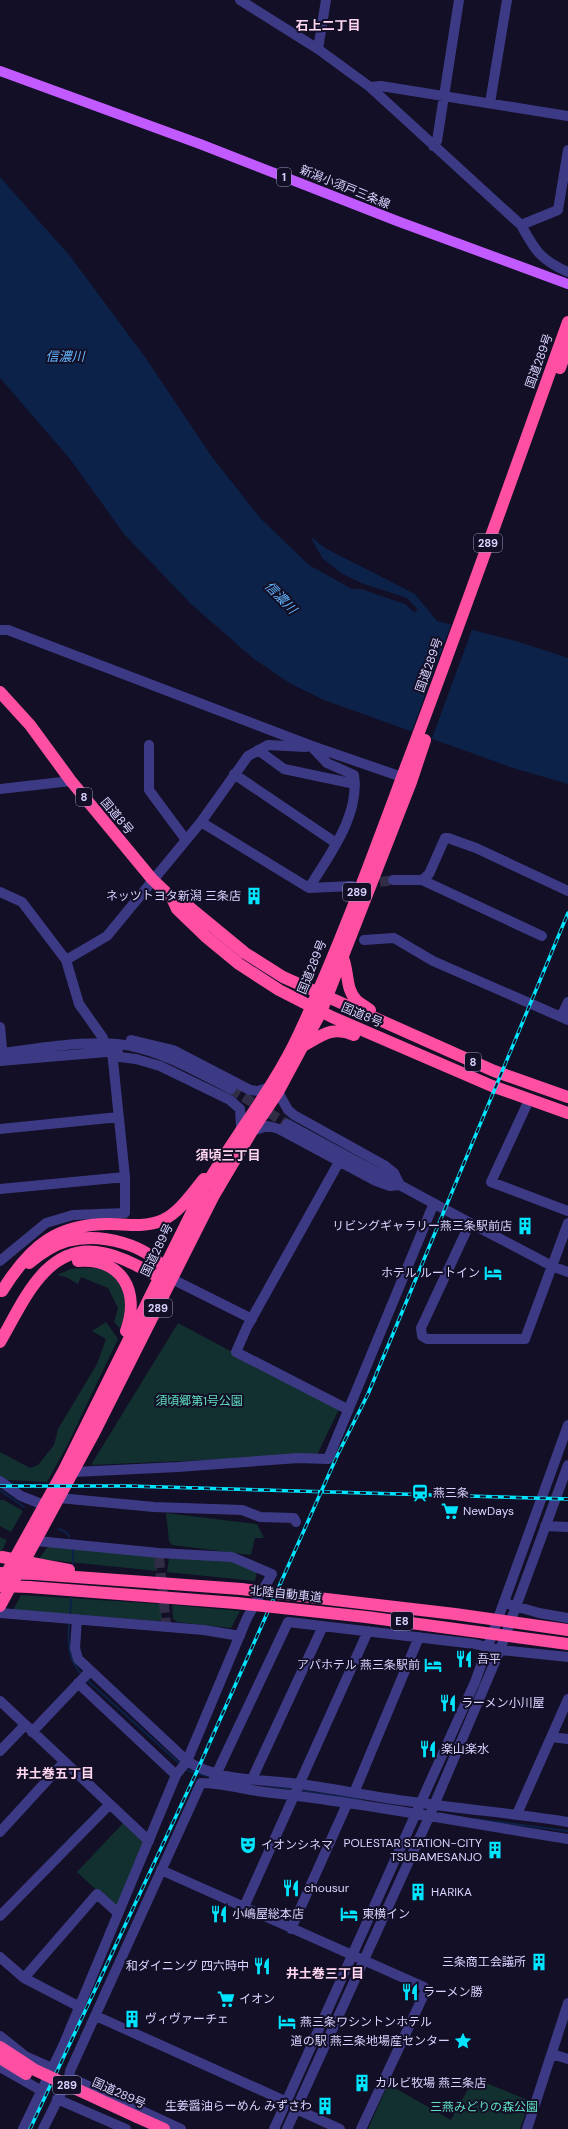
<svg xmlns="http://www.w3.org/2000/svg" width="568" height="2129" viewBox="0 0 568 2129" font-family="'DM Sans','Noto Sans JP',sans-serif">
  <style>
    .green { fill: #12302f }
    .water { fill: #0c2248 }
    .pier { fill: #130f26 }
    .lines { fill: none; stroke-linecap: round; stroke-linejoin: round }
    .stream { stroke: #0c2248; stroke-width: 2 }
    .minor-tunnel { stroke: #312d47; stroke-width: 10; stroke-dasharray: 10 5; stroke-linecap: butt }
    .minor { stroke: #3d3a85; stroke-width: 10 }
    .major { stroke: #c25bff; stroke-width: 10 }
    .highway { stroke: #ff4fa3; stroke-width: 12 }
    .rail-casing { stroke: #00e5ff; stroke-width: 3.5 }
    .rail { stroke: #130f26; stroke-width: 2; stroke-dasharray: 6; stroke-linecap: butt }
    .highway-bridge { stroke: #ff4fa3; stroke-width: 12 }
    .labels { text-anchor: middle; stroke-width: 4; stroke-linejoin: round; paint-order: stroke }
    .shield { fill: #130f26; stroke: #9e99be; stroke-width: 1 }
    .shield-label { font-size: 11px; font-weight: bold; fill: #d9d4ff }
    .street-label { font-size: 12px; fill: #d9d4ff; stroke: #130f26 }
    .poi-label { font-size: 12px; fill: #d9d4ff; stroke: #130f26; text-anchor: start }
    .park-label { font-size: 12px; fill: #5fe0c0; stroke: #130f26 }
    .neighbourhood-label { font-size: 13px; font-weight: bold; fill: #ffd6f0; stroke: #130f26 }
    .water-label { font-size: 13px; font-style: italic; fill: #62b6ff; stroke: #130f26 }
  </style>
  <rect width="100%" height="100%" fill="#130f26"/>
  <path class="green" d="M84,1268c9,0 20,-1 27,5 16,13 19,38 9,55l-6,-6 4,-14 -10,-20 -27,-11 -3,7 -12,-7 -9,-2 14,-6z
    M106,1322l12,17 -51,107 -20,36 -43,-2 -4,-3v-25l30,16 8,-3 16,-20 4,-16 39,-65 9,-25 -14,-8z
    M178,1323l161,86 -22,46 -226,10z
    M0,1500h4l19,11 -12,21 -11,-6z
    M166,1513l91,11 7,14h-9l-4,17 -79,-10 -3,-4z
    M0,1537l7,3 -6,12 -1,-1z
    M48,1546l108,8 1,17 -118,-12z
    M169,1558l64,1 25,8 -3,14 -88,-9z
    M21,1595l140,9 1,15 -3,2 -146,-11z
    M172,1605l68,6 -9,17 -54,-6 -4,-3z
    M125,1821l22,20 -28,70 -42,-39z
    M474,2078l56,23 -10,28h-152l20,-45 63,36z"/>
  <path class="water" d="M0,177l70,79 75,101 67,100 49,62 48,46 43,24h9l44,15 9,8 4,-2 -11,-12 -46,-15 -20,-10 -19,-15 -12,-22 15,12 90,46 22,27 79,20 52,17v126l-55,-16 -189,-68 -33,-16 -37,-25 -62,-54 -68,-71 -54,-75 -70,-81z"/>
  <path class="pier" d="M452,622l21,5 -42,114 -20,-8z"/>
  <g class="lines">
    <path class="stream" d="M0,1490l24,17
      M59,1529l8,4 2,4
      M73,1547v17
      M70,1615l1,-17
      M69,1622c-1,21 -2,36 13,53
      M87,1680l93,84
      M185,1768l4,3 22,6
      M270,1786l24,3
      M300,1790l61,10
      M474,1819l94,12"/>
    <path class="minor-tunnel" d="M365,884l28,-4
      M231,1089l56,35
      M159,1558l7,66"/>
    <path class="minor" d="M240,0l78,49 52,38 151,138c14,25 19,35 47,47
      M318,49l8,-49
      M370,87l11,-1 187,30
      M490,103l17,-103
      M433,146l4,-5 22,-141
      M521,225l37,-15 10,-60
      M0,630h8l304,116 90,31
      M149,745v45l37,50
      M258,750l26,19 71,15
      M234,774l102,69
      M0,789l71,-8
      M201,822l108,66 43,-2
      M393,880h29l7,-6 16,-36h3l28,10 92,43
      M422,880l120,56
      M309,888c20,-33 51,-72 45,-113l-27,-12 -15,-16
      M0,892l22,10 44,58 13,44 24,34v5
      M364,940l30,-2 39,23 135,59
      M66,960l41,-24 94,-114 47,-66 20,-11 38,2
      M561,1017l7,-15
      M0,1027l3,32
      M131,1040l42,10 77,40 8,1 12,-4
      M0,1053c37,-4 96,-15 131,-7 35,7 68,27 100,43
      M112,1056l24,3 24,7 70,34 10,9 1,19
      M0,1061l118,-10
      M529,1100l-38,82 77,29
      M287,1124l183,99 82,43 16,6
      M0,1129l119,-12
      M252,1131l16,-5 11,3 97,52 14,5 10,-1 -6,-12 -10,-8 -90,-50 -6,-5 -10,-18
      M339,1162l-92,165 -11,25 111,57
      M0,1189l125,-12
      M470,1223l-49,105 1,8 5,3h98l43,-116
      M0,1261l46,-38 27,-8 52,-2v-36l-13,-126
      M172,1279l80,40
      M74,1472l104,-5 120,-9 30,1 106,-256
      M0,1481l21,15 23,9
      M59,1498l95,9 88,3 18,7 34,1 2,4
      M545,1526l23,1
      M508,1604l31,9 29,5
      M0,1613l204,17 36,6
      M77,1619l-2,29 3,11 109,102c32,21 77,18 114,23 40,6 80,14 120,19 49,7 98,11 147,19
      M78,1683l98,92
      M0,1701l149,140
      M32,1732l57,-60
      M551,1737l17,2
      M0,1751l25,-26
      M214,1779l74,-157 187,22 25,6 68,7
      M252,1779l71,-153
      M354,1793l65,-156
      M517,1814l51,-115
      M0,1832l64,-70
      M161,1870l263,117 2,3 -65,139
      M244,1907l124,-276
      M0,1916l110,-112
      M291,1929l56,-125
      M0,1957l24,21 54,28
      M24,1978l73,-84 21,19
      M96,2016l189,85
      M0,2036l25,20 27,12
      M552,2054l16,5
      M0,2067l42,24
      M69,2077l112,52
      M57,2099l69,30
      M296,2109l44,20
      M23,2129l40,-83 113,-271 11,-14 60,-143 25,-44 -40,-17 -73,-4 -122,-12
      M43,2129l26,-52 1,-6 131,-288c24,0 48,8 72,10 99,11 197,31 295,46
      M274,2129l201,-447 93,-257
      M287,2129l142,-312 71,-167 68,-185
      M527,2129l41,-126"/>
    <path class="major" d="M0,71l200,73 197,77 171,63"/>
    <path class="highway" d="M560,368l8,-22
      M0,692l30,33 41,56 81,98 20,19 5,11 28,27 34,28 40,26 53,27 160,69 76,27
      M172,898l11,4 62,51 38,24 211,94 74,26
      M343,958c6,14 2,31 14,43 4,3 9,6 13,9
      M305,1045c18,-11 29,-19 49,-10
      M78,1261c45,-3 62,31 48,70
      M29,1263c11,-9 24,-18 38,-22 33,-9 81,3 101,32
      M2,1291c28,-45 55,-68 110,-67 17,1 35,3 51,-4 17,-8 29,-27 41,-41
      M0,1342c23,-39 46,-101 103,-89 20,4 38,15 56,24l8,1
      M42,1565l27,5
      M35,1574l206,15
      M0,1585l64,-115 138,-278c31,-54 71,-102 97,-158 41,-88 74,-179 108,-270 56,-147 108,-295 161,-442
      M29,1587l207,16
      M0,1606l93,-171 120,-238 39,-66 26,-39 43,-80 90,-230 14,-42
      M137,2117l27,12"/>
    <g class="rail-casing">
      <path id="rail" d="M0,1486h128l440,13
        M30,2129l168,-360 139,-313 31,-62 200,-481"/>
    </g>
    <use href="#rail" class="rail"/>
    <path class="highway-bridge" d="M2,1557l40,8
      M0,1573l35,1
      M0,1586l29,1
      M241,1589l214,25 113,16
      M236,1603l130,14 202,27
      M0,2047l35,23 102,47
      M0,2058l26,16"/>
  </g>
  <defs>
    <g id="building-bare" transform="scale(1.38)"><path d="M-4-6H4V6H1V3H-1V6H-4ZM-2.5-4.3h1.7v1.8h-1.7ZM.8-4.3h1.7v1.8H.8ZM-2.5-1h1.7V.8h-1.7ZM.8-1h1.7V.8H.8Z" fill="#00e5ff" stroke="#130f26" stroke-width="2.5" paint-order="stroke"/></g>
    <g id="hotel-bare" transform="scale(1.38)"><path d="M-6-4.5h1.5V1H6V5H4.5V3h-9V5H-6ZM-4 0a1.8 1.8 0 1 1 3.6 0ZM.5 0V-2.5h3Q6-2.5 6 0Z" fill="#00e5ff" stroke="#130f26" stroke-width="2.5" paint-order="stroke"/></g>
    <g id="station-bare" transform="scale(1.38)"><path d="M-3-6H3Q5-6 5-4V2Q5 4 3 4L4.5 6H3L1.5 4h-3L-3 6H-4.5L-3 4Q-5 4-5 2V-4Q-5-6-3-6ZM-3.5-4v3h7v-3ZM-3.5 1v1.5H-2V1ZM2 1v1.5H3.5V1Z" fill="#00e5ff" stroke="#130f26" stroke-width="2.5" paint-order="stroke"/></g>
    <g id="supermarket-bare" transform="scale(1.38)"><path d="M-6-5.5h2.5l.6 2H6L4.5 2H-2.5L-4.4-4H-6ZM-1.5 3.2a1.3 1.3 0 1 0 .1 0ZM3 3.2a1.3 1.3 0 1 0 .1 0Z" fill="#00e5ff" stroke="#130f26" stroke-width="2.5" paint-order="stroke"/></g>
    <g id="restaurant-bare" transform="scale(1.38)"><path d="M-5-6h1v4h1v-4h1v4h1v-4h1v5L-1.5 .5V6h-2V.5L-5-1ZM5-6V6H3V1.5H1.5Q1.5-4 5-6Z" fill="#00e5ff" stroke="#130f26" stroke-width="2.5" paint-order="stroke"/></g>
    <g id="theatre-bare" transform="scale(1.38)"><path d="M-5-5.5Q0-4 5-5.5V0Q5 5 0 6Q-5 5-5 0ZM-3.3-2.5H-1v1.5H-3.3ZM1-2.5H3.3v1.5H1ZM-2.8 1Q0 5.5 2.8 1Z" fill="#00e5ff" stroke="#130f26" stroke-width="2.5" paint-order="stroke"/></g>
    <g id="sight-bare" transform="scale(1.38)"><path d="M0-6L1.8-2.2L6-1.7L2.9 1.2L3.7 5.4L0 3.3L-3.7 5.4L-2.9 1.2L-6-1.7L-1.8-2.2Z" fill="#00e5ff" stroke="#130f26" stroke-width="2.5" paint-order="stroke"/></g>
  </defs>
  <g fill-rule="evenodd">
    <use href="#building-bare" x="254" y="896"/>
    <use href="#building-bare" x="525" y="1226"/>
    <use href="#hotel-bare" x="493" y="1273"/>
    <use href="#station-bare" x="420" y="1493"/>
    <use href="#supermarket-bare" x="450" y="1511"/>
    <use href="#restaurant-bare" x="464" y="1659"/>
    <use href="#hotel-bare" x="433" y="1665"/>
    <use href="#restaurant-bare" x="448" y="1703"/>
    <use href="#restaurant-bare" x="428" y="1749"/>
    <use href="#theatre-bare" x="248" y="1845"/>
    <use href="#building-bare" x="495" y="1850"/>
    <use href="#restaurant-bare" x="291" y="1888"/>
    <use href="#building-bare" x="418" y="1892"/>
    <use href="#restaurant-bare" x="219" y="1914"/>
    <use href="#hotel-bare" x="349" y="1914"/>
    <use href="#building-bare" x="539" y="1962"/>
    <use href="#restaurant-bare" x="262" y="1966"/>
    <use href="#restaurant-bare" x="410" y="1992"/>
    <use href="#supermarket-bare" x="226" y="1999"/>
    <use href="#building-bare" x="132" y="2019"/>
    <use href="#hotel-bare" x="287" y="2022"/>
    <use href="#sight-bare" x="463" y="2041"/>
    <use href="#building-bare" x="362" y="2083"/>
    <use href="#building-bare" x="325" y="2106"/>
  </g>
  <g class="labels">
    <g class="shield">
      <rect x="277" y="168" width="14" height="18" rx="3"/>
      <rect x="474" y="534" width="28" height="18" rx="3"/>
      <rect x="76" y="788" width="16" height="18" rx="3"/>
      <rect x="343" y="883" width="28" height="18" rx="3"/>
      <rect x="465" y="1053" width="16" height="18" rx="3"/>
      <rect x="144" y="1299" width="28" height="18" rx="3"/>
      <rect x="391" y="1612" width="22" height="18" rx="3"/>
      <rect x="53" y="2076" width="28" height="18" rx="3"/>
    </g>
    <g class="shield-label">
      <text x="284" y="181">1</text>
      <text x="488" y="547">289</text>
      <text x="84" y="801">8</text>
      <text x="357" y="896">289</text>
      <text x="473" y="1066">8</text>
      <text x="158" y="1312">289</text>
      <text x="402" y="1625">E8</text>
      <text x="67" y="2089">289</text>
    </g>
    <g class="street-label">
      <text transform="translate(345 187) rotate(22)" y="4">新潟小須戸三条線</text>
      <text transform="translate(539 361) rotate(-70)" y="4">国道289号</text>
      <text transform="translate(429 665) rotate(-70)" y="4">国道289号</text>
      <text transform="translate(117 816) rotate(50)" y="4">国道8号</text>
      <text transform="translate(312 967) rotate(-68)" y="4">国道289号</text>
      <text transform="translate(362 1015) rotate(23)" y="4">国道8号</text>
      <text transform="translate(157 1250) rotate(-64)" y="4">国道289号</text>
      <text transform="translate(286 1594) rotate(6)" y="4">北陸自動車道</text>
      <text transform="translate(119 2093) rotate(24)" y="4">国道289号</text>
    </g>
    <g class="poi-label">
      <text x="241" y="900" text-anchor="end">ネッツトヨタ新潟 三条店</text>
      <text x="512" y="1230" text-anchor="end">リビングギャラリー燕三条駅前店</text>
      <text x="480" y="1277" text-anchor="end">ホテル ルートイン</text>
      <text x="433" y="1497">燕三条</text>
      <text x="463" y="1515">NewDays</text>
      <text x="477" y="1663">吾平</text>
      <text x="420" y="1669" text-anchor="end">アパホテル 燕三条駅前</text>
      <text x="461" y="1707">ラーメン小川屋</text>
      <text x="441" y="1753">楽山楽水</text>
      <text x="482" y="1847" text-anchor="end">POLESTAR STATION-CITY<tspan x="482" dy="14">TSUBAMESANJO</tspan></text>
      <text x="261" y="1849">イオンシネマ</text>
      <text x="304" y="1892">chousur</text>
      <text x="431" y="1896">HARIKA</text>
      <text x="232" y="1918">小嶋屋総本店</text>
      <text x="362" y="1918">東横イン</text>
      <text x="526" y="1966" text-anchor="end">三条商工会議所</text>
      <text x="249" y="1970" text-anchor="end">和ダイニング 四六時中</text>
      <text x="423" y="1996">ラーメン勝</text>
      <text x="239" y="2003">イオン</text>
      <text x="145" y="2023">ヴィヴァーチェ</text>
      <text x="300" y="2026">燕三条ワシントンホテル</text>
      <text x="450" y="2045" text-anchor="end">道の駅 燕三条地場産センター</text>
      <text x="375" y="2087">カルビ牧場 燕三条店</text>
      <text x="312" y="2110" text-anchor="end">生姜醤油らーめん みずさわ</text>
    </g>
    <g class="park-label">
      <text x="199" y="1405">須頃郷第1号公園</text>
      <text x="484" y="2111">三燕みどりの森公園</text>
    </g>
    <g class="neighbourhood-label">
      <text x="328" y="30">石上二丁目</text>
      <text x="228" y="1160">須頃三丁目</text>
      <text x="55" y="1778">井土巻五丁目</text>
      <text x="325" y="1978">井土巻三丁目</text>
    </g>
    <g class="water-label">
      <text x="65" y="361">信濃川</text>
      <text transform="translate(281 597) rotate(46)" y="5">信濃川</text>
    </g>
  </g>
</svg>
